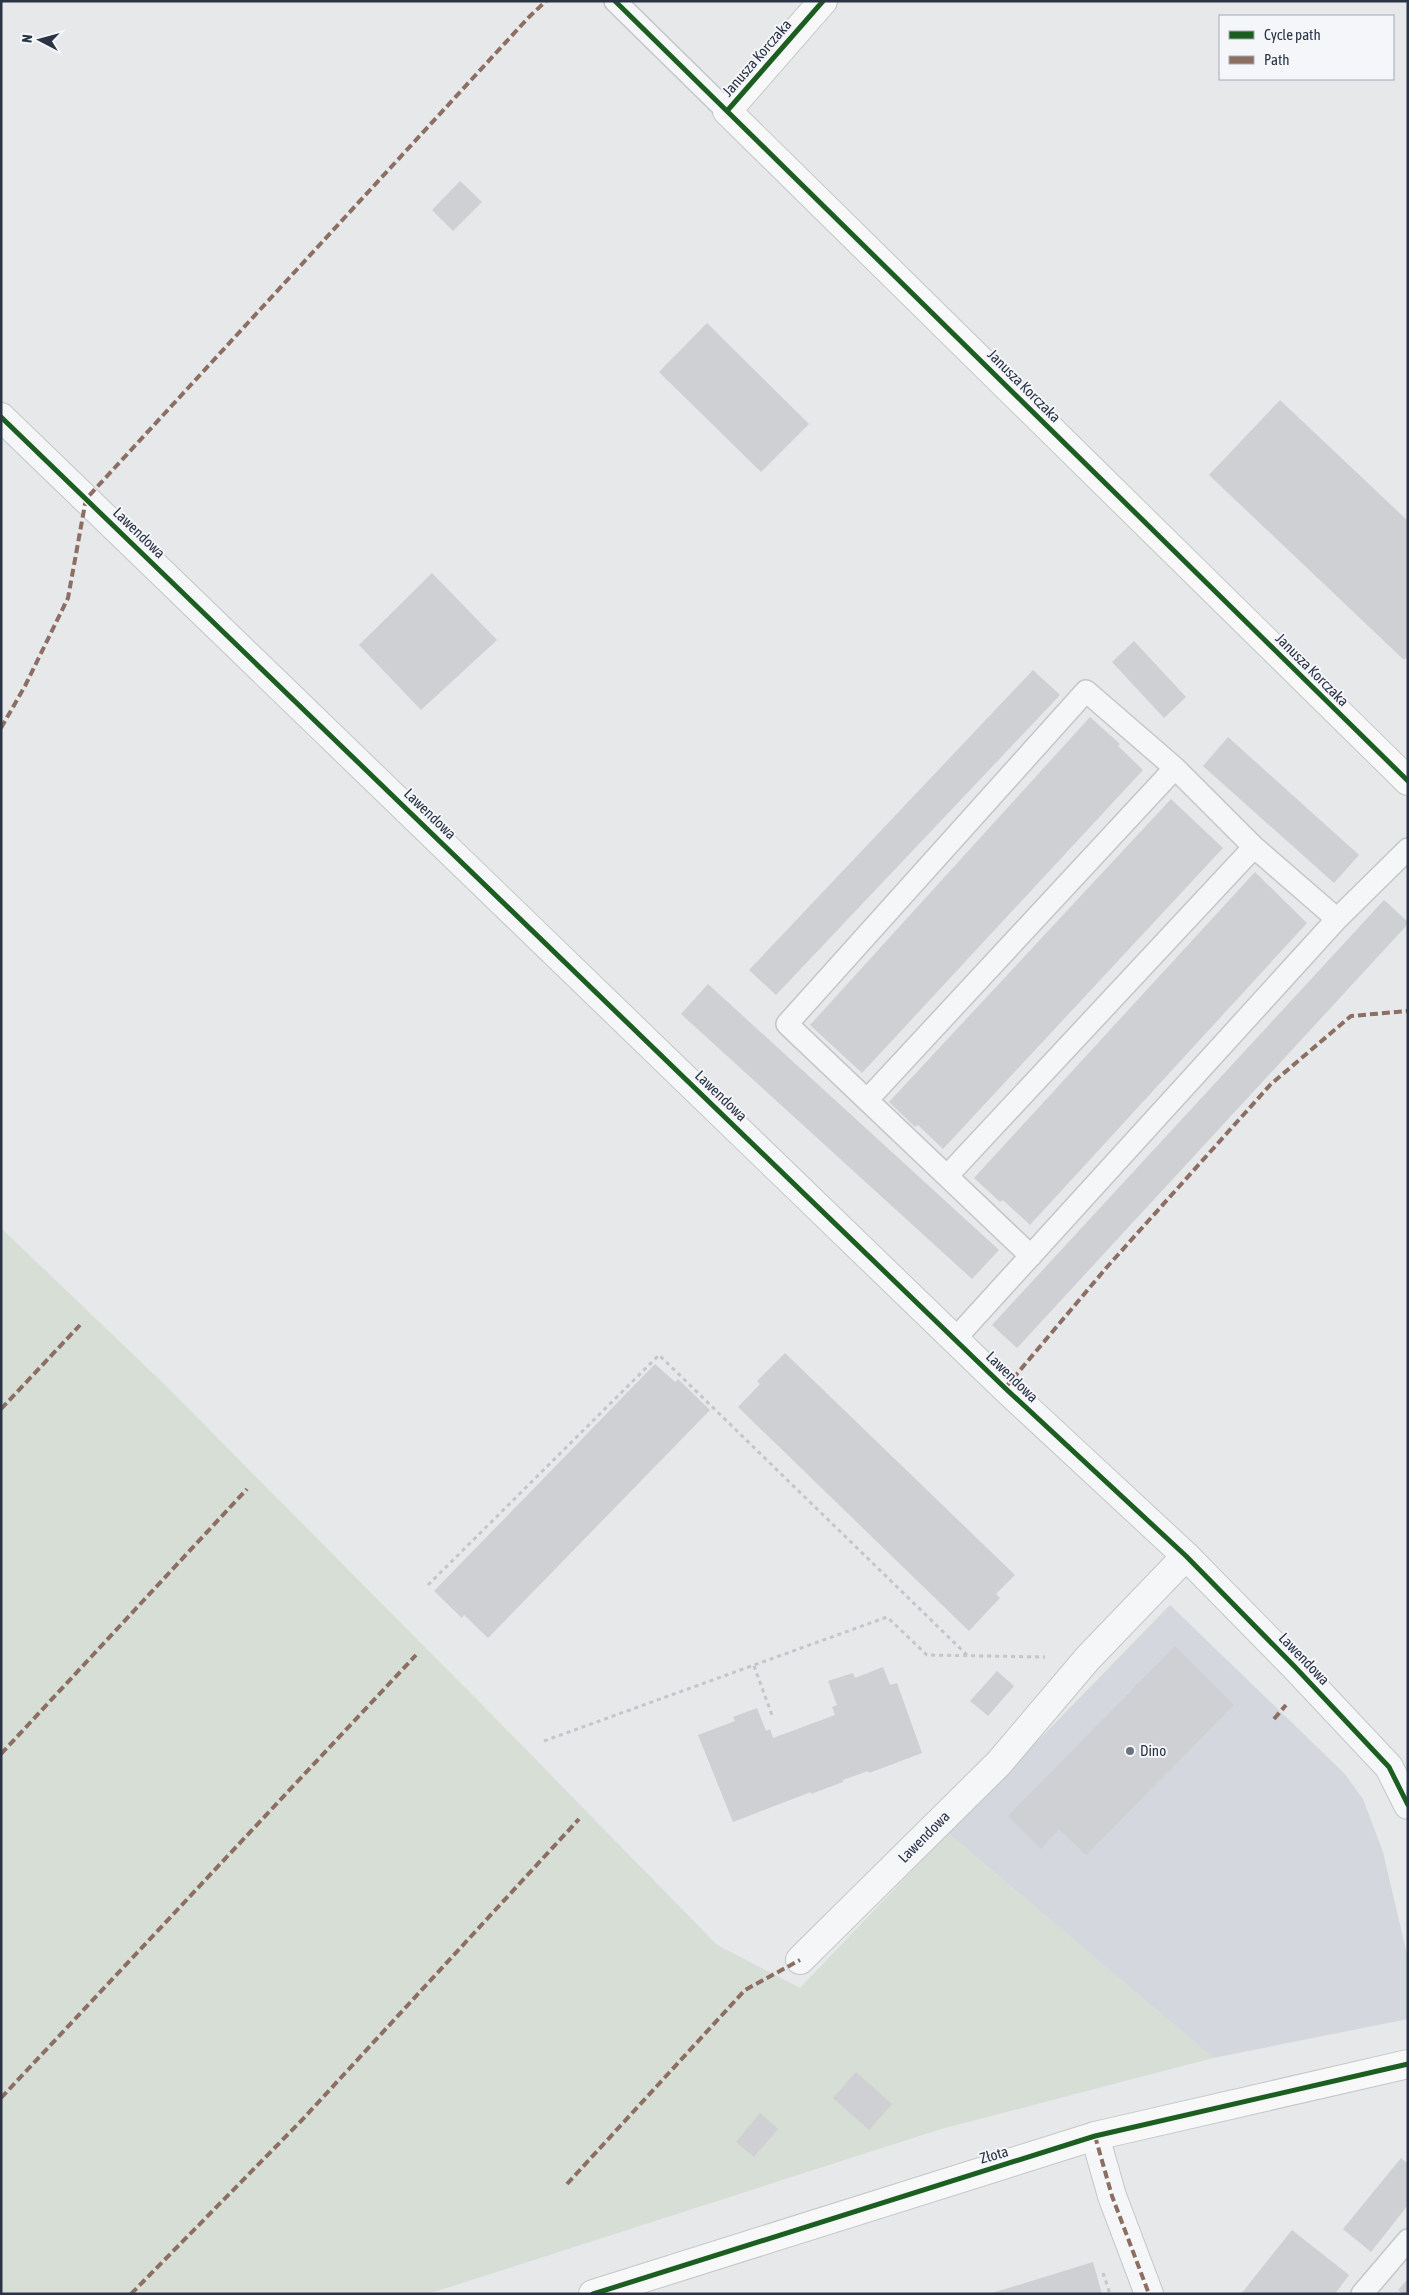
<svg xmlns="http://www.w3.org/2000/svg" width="1409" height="2295" viewBox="0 0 1409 2295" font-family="'Asap Condensed',sans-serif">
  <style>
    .built { fill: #d4d7dd }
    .green { fill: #d6ded6 }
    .building { fill: #ced0d3 }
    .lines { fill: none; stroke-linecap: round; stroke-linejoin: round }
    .lane-casing { stroke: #c4c6c8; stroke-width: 24 }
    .street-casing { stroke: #c4c6c8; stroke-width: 30 }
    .secondary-casing { stroke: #c4c6c8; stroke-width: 30 }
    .path { stroke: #c5c6ca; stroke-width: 3; stroke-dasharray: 4 4; stroke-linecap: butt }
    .lane { stroke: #f5f6f7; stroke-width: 21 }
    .street { stroke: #f5f6f7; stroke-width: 28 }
    .secondary { stroke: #f8f8f8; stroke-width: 28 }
    .quiet { stroke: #8d6e63; stroke-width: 4; stroke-dasharray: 8 4; stroke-linecap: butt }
    .cycleway-casing { stroke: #f4f6f9; stroke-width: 8 }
    .cycleway { stroke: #1b5e20; stroke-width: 5 }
    .poi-dot { fill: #6c737f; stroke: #f4f6f9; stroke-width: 2 }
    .labels { text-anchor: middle; stroke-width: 4; stroke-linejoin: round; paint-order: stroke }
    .street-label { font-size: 15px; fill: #2b3445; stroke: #f4f6f9 }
    .poi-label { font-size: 15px; fill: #2b3445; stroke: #f4f6f9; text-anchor: start }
  </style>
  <rect width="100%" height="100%" fill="#e6e8ea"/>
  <path class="built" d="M1170,1605l174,168 19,26 20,53 25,107v60l-195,39 -265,-225z"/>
  <path class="green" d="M1,1228l164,157 338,341 214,219 83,43 148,-155 265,225 -272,71 -513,165h-427z"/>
  <path class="building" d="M460,181l22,21 -29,29 -21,-21z
    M707,323l102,101 -48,48 -102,-100z
    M1280,400l128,121v135l-4,4 -195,-185z
    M432,573l65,67 -76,70 -62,-65z
    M1134,641l52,56 -22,21 -52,-56z
    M1033,670l27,25 -284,300 -27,-25z
    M1090,717l30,27 -2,2 25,24 -281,303 -52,-48z
    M1228,737l131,118 -25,28 -131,-117z
    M1171,799l52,49 -280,301 -25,-24 -3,2 -26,-25z
    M1255,872l52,51 -277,302 -27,-25 -3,2 -26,-24z
    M1384,900l24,22v2l-391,424 -25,-23z
    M708,984l291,266 -27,29 -291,-265z
    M785,1353l230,222 -19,19 4,4 -31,33 -231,-224 22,-23 -3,-3z
    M655,1364l20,18 3,-3 32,31 -222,228 -24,-23 -2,3 -28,-27z
    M1175,1646l59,59 -148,150 -27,-26 -18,20 -33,-33z
    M883,1667l7,18 7,-2 25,70 -53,20 -1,-2 -25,9v2l-32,12v-2l-78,30 -35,-87 37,-14 -2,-4 24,-9 9,23 4,-2 3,9 62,-23 -3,-8 5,-2 -9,-24 25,-8 2,5z
    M997,1671l17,15 -26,30 -18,-15z
    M856,2072l36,32 -23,26 -36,-32z
    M760,2113l18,16 -24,28 -18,-15z
    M1401,2158l7,6v41l-37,47 -28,-23z
    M1292,2230l57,45 -14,19h-94z
    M1093,2262l9,32h-110v-1z
    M1408,2279v15h-5l-5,-4z"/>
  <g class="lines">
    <g class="lane-casing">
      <path id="lane" d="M615,1l112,110
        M867,1100l308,-332
        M948,1175l306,-328
        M1031,1256l-244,-232 299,-333 89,77 79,79 83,72
        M955,1339l382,-420 71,-70
        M1362,2294l46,-54"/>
    </g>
    <g class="street-casing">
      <path id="street" d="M1,417l1004,971 181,168 109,111 94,100 19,38
        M800,1960l199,-197 89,-105 98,-102
        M1095,2136l17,60 37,98"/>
    </g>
    <g class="secondary-casing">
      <path id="secondary" d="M823,1l-96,110 681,670
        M593,2294l502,-158 313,-72"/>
    </g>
    <path class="path" d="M428,1585l231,-230 309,301
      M754,1666l19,52
      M544,1741l343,-124 40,38 118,2
      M1103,2273l7,21"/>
    <use href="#lane" class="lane"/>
    <use href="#street" class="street"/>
    <use href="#secondary" class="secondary"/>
    <path class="quiet" d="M1,728l24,-42 43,-88 18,-99 443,-482 17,-16
      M1005,1388l102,-121 164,-183 80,-68 57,-5
      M1,1409l79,-84
      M1274,1719l12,-14
      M1,1754l246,-265
      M1,2098l415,-443
      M1095,2136l17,60 37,98
      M567,2184l178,-194 55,-30
      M131,2294l171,-174 277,-301"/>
    <g class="cycleway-casing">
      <path id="cycleway" d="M615,1l793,780
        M727,111l96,-110
        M1,417l1004,971 181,168 109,111 94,100 19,38
        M593,2294l502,-158 313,-72"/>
    </g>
    <use href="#cycleway" class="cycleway"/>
  </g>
  <circle class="poi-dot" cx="1130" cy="1751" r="5"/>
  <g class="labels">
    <g class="street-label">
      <text transform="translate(757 58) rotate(-49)" y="5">Janusza Korczaka</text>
      <text transform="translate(1024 386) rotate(45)" y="5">Janusza Korczaka</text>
      <text transform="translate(139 533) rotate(44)" y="5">Lawendowa</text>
      <text transform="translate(1312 670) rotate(45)" y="5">Janusza Korczaka</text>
      <text transform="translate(430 814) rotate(44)" y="5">Lawendowa</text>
      <text transform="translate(721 1096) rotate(44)" y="5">Lawendowa</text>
      <text transform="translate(1012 1377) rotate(44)" y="5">Lawendowa</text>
      <text transform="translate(1304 1659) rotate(46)" y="5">Lawendowa</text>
      <text transform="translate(924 1837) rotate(-45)" y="5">Lawendowa</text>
      <text transform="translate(994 2155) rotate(-16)" y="5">Złota</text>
    </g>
    <g class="poi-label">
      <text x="1140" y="1756">Dino</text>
    </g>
  </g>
  <rect width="1409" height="2295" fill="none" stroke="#2b3445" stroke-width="5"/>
  <rect x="1219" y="15" width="175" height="65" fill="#f4f6f9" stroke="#a4a8b1"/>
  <rect x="1229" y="31" width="25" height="8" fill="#1b5e20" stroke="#a4a8b1"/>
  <text x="1264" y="40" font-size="15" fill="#2b3445">Cycle path</text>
  <rect x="1229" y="56" width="25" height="8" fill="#8d6e63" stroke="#a4a8b1"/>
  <text x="1264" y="65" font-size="15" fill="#2b3445">Path</text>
  <g transform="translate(40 40) rotate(276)" stroke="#f4f6f9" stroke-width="4" paint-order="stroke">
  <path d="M0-4L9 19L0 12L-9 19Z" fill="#2b3445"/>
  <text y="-8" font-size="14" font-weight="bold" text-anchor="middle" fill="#2b3445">N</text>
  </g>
</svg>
